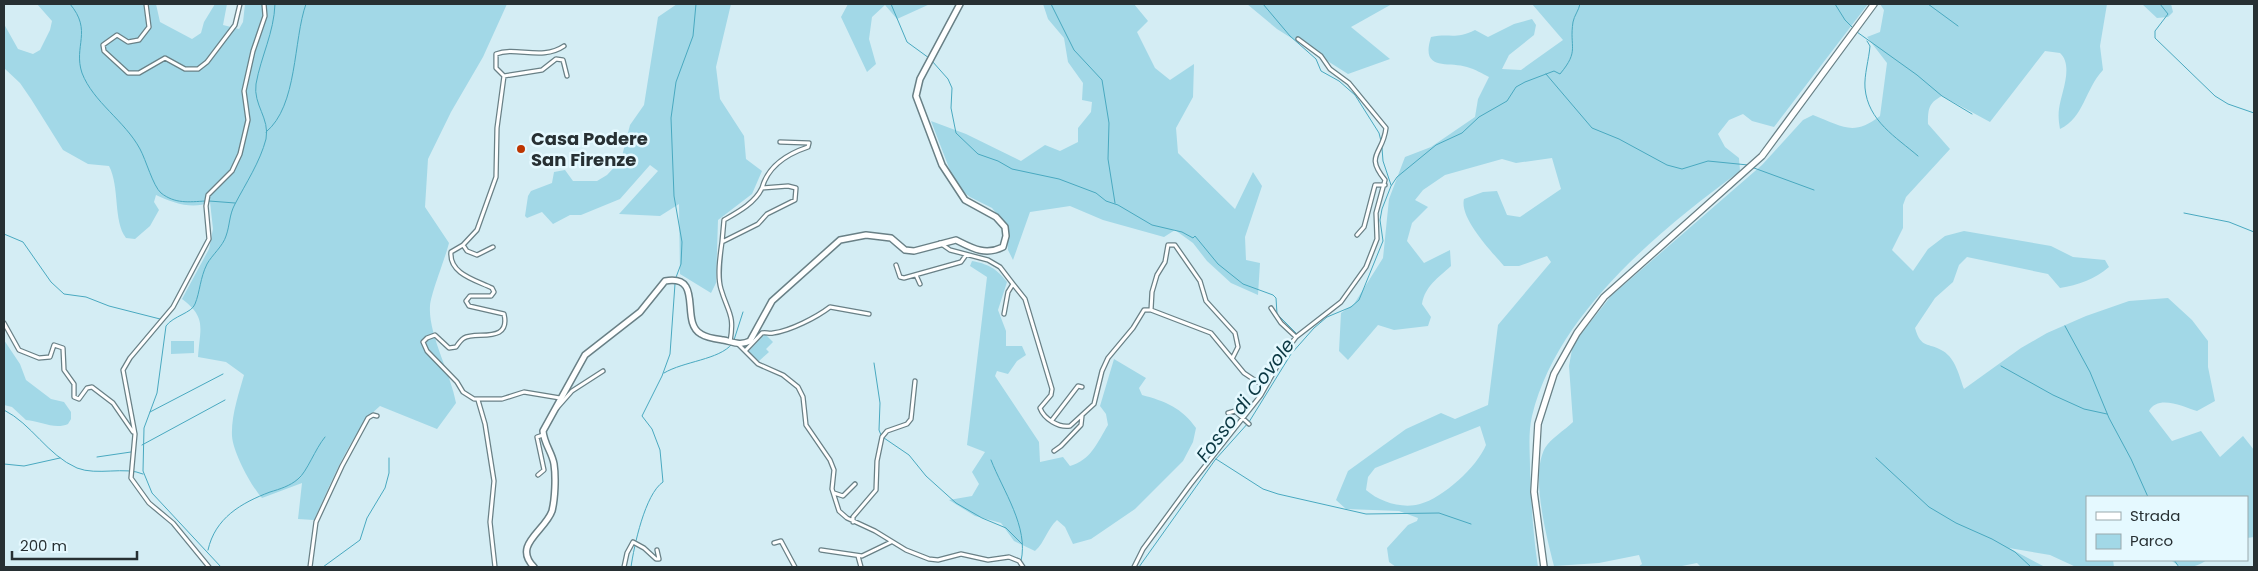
<svg xmlns="http://www.w3.org/2000/svg" width="2258" height="571" viewBox="0 0 2258 571" font-family="Poppins,sans-serif">
  <style>
    .green { fill: #a2d8e7; fill-rule: evenodd }
    .lines { fill: none; stroke-linecap: round; stroke-linejoin: round }
    .stream { stroke: #49a9c0; stroke-width: 1 }
    .minor-casing { stroke: #698086; stroke-width: 5.5 }
    .secondary-casing { stroke: #698086; stroke-width: 8 }
    .primary-casing { stroke: #698086; stroke-width: 8 }
    .minor { stroke: #fff; stroke-width: 3 }
    .secondary { stroke: #fff; stroke-width: 5 }
    .primary { stroke: #fff; stroke-width: 5.5 }
    .poi-dot { fill: #bd3500; stroke: #e5f9ff; stroke-width: 2 }
    .labels { text-anchor: middle; stroke-width: 5; stroke-linejoin: round; paint-order: stroke }
    .poi-label { font-size: 18px; font-weight: bold; fill: #273033; stroke: #e5f9ff; text-anchor: start }
    .water-label { font-size: 19px; font-style: italic; fill: #0b3843; stroke: #e5f9ff }
  </style>
  <rect width="100%" height="100%" fill="#d4edf4"/>
  <path class="green" d="M37,4h119l4,18 32,17 9,-6 3,-11 11,-18h12l-4,21 16,4 4,-7 2,-18h262l-24,53 -32,55 -23,47 -3,48 24,36c-4,16 -18,50 -19,63 -2,28 21,68 26,97l-19,26 -57,-23c-28,23 -50,80 -66,114l-16,-1 4,-36 -40,15c-11,-12 -29,-46 -30,-62 -1,-20 7,-43 12,-61l-18,-13 -28,-5c2,-30 9,-39 -16,-58l27,-50 4,-20 -3,-27c-17,8 -37,1 -54,-7l-2,7 5,8 -9,16 -15,13 -9,-1c-13,-17 -6,-51 -17,-72l-21,-2 -25,-14 -32,-51 -11,-16 -16,-15v-44l14,25 15,5 7,-4 10,-20 2,-9z
    M677,4h54l-15,63 4,32 24,37 2,23 16,12 -10,23 -34,26 -2,63 -5,10 -31,-19 -1,-70 -19,12 -41,-2 39,-43 -8,-6 -30,34 -39,16h-11l-17,9 -11,-12 -15,6 -2,-2 3,-20 3,-5 21,-8 2,-11 11,-2 8,11h24l10,-6 14,-15 9,-35 14,-20 14,-88z
    M848,4h82l-33,15 -12,-14 -13,12 -3,22 7,25 -9,8 -26,-55z
    M1043,4h91l14,17 -11,11 18,36 15,12 24,-16 -1,33 -17,31 2,25 57,56 18,-37 9,14 -17,51 1,23 14,3 -2,32 -27,-12 -24,-22 -14,-18 -18,-13 -11,7 -61,-17 -33,-14 -40,6 -17,48 -5,-10 -2,-25 -14,-17 -22,-11 -14,-11 -25,-65 35,13 55,27 24,-16 15,6 18,-9v-14l13,-16 1,-10 -10,-2 1,-17 -15,-21 -4,-24 -16,-19z
    M1247,4h145l-41,23 39,32 -42,15 -71,-45z
    M1532,4h336l-94,123 -22,-6 -9,-7 -14,6 -11,14 7,13 14,11 1,13c-81,60 -183,142 -208,245 -4,16 -2,36 -2,53 1,33 3,65 8,98h-142l-7,-5 -2,-14 21,-23 9,-4 1,-3 -19,-7 -53,-2 -10,-9 12,-29 58,-42 35,-16 14,6 33,-14 10,-80 53,-63 -4,-6 -28,10h-15c-12,-14 -45,-48 -40,-67l19,-7 14,-1 10,24 13,2 41,-28 -9,-31 -36,5 -14,-4 -57,16 -22,15 -8,10 13,7 -16,16 -5,18 17,22 26,-13 1,16c-13,12 -26,20 -29,38l9,13 -3,9 -34,4 -16,-5 -30,35 -9,-9 2,-38 13,-9 29,-46 6,-59 16,-42 26,-10 44,-30 3,-18 11,-22c-6,-3 -14,-8 -22,-10 -19,-6 -47,5 -36,-30 19,-4 24,3 44,-7l13,7 26,-13 18,-5 4,6 -2,10 -25,20 -7,14 19,1 42,-30zM1480,426l6,19c-9,22 -43,53 -66,59 -18,5 -40,-2 -54,-14l2,-13 7,-9z
    M1880,4h227l-7,42 3,24c-18,19 -19,48 -43,59 -1,-6 -2,-13 -1,-20 2,-16 15,-43 1,-56l-15,-2 -55,71 -48,-26c-14,7 -14,14 -14,28l22,25 -44,48 -3,8v23l-11,22 21,21 15,-22 17,-13 19,-5 87,15 22,11 32,3 4,7c-14,12 -31,18 -49,21l-12,-14 -81,-17 -8,8 -6,17 -18,16 -20,30c6,21 13,14 28,23 13,8 16,25 21,38l57,-41 26,-15 39,-17 43,-15 39,-3 24,22 16,21v26l7,34 -18,10c-13,-4 -39,-17 -48,0l23,30 29,-10 19,26 23,-21 11,14v87l-7,1v-41h-160v63h26l1,7h-38l-26,-12 -41,-7 36,19h-344l-4,-4 -20,4h-39l4,-3 -3,-9 -40,8 -45,3c-7,-28 -24,-91 -9,-118 5,-9 20,-18 28,-26l-4,-56 4,-22 38,-48 151,-131 41,-45 10,-5c29,11 40,22 67,1l7,-53 -20,-26 13,-5 4,-22z
    M2142,4h29l2,8 -5,5 -11,1z
    M972,261c16,3 24,7 35,21l-9,28 8,21v15h16l4,9 -9,6 -9,13 -11,-3 -2,5 44,66 1,20 23,-5 7,9c21,-6 27,-23 38,-41l-2,-11 -6,-8 14,-47 32,19 -7,10 3,7c23,6 40,13 54,33l-3,14 -10,19 -48,48 -44,30 -18,5 -8,-17 -8,-7c-10,9 -12,22 -22,31l-21,-10 -13,-18 -26,-7 -26,-16 23,-4 7,-12 -7,-12 13,-20 -18,-7 20,-168 -17,-11z
    M765,334l8,8 -7,7 3,3 -10,9 -11,-9z
    M4,340l16,24 6,16 25,19 13,3 7,10v7l-3,5c-13,6 -28,-3 -42,-4l-14,-13 -8,-2z
    M171,341h23v12l-23,1z
    M2171,560h36c-12,8 -25,11 -36,0z"/>
  <g class="lines">
    <path class="stream" d="M70,4c23,27 3,42 12,69 11,29 43,48 58,76 6,11 13,37 21,44 14,11 28,9 44,8
      M891,4l16,38 22,16
      M1051,4l23,46 28,30 7,43 -1,36 7,44
      M1263,4l27,32 26,23 5,12 18,10 16,14 24,38 2,8
      M1835,4l10,16 9,9
      M1928,4l30,22
      M2160,4l8,10 -13,17v7l60,58 13,8 26,9
      M1857,32l60,43 25,21 30,18
      M1867,41l3,5c-1,13 -6,29 -5,42 3,33 31,49 53,68
      M932,61l16,18 4,9 -1,20 5,25 22,21 20,7 14,8 47,10 37,14 10,8 12,4 34,20 30,7 11,6 2,-2 23,28 25,20 30,11 3,3 1,16 20,20
      M1546,74l46,54 27,11 48,26 15,4 26,-8 40,4
      M266,132c32,-26 27,-92 40,-128
      M1382,148l1,13 8,24
      M1754,168l60,22
      M209,201l26,2
      M2184,213l45,9 25,10
      M4,234l19,8 28,40 13,12 22,3 23,9 51,13
      M675,280l6,-16 1,-22 -8,-46 -3,-78 5,-36 17,-46 3,-32
      M2065,326l25,46 19,46 22,41 17,38
      M734,340l9,-28
      M874,363l6,40 -1,27 2,5
      M2001,366l52,29 31,14 23,5
      M664,373c20,-12 55,-13 68,-29
      M4,410c28,14 43,45 73,58 20,8 48,-2 66,6
      M150,412l73,-38
      M884,438l25,17 17,21 30,27 26,15 24,10 16,16
      M142,445l83,-45
      M97,457l34,-5
      M1876,458l53,49 27,16 36,16 23,13 16,15
      M1216,459l47,30 15,5 88,20 73,-1 32,11
      M991,460c12,31 38,67 30,101
      M4,464l20,2 36,-8
      M208,550c7,-32 33,-47 62,-58 10,-3 20,-6 28,-13 9,-7 17,-30 27,-42
      M2174,560l5,7
      M221,567l-69,-74 -9,-22 1,-43 13,-35 9,-67c7,-10 26,-13 29,-22 5,-12 5,-26 12,-40 5,-9 16,-18 19,-28 4,-11 3,-21 9,-32 11,-21 25,-42 31,-65 4,-21 -13,-34 -10,-55 5,-28 18,-51 19,-80
      M323,567l37,-27 7,-22 18,-30 4,-15v-15
      M631,567c3,-21 14,-73 32,-85l-3,-32 -8,-21 -10,-13 20,-40 8,-22 5,-70
      M1139,567l76,-107 34,-38 42,-68 23,-26 13,-11 24,-10 8,-7 24,-59 -3,-21 2,-11 9,-23 6,-9 39,-32 26,-12 17,-16 28,-16 9,-14 9,-5 29,-11 6,3c20,-24 9,-26 13,-52 1,-6 6,-12 7,-18"/>
    <g class="minor-casing">
      <path id="minor" d="M146,4l3,23 -10,13 -11,2 -11,-7 -14,10 1,6 24,22h11l26,-15 20,11h13l9,-7 28,-37 5,-21
        M504,76l38,-6 14,-11 7,1 4,16
        M762,188c6,-22 25,-34 46,-41l1,-4 -29,-1
        M1357,235l7,-8 11,-42h10
        M722,242l2,-22c14,-8 31,-17 38,-32l26,-2 8,2 -1,12 -28,14 -9,10 -36,18c-2,14 -5,34 -1,47 7,24 14,25 9,53
        M940,243l10,7 38,10 12,7 13,17 12,15 27,90 -1,6 -11,13c4,11 19,20 30,18l24,-22 8,-33 6,-13 25,-30 11,-18h7l60,23 33,40 21,14
        M463,245l4,6 10,4 16,-8
        M896,265l4,12 4,1 57,-16 5,-7
        M916,275l4,9
        M1271,308l10,15 15,14
        M1151,310l1,-18 5,-17 8,-13 3,-17h7l25,36 6,20 29,32 3,14 -5,10
        M1004,314l4,-22 5,-8
        M4,323l15,27 20,8 11,-1 4,-12 9,3 1,22 10,14v13l5,2 8,-11 5,-1 21,16 20,29
        M738,344l20,20 25,11 15,12 5,10 3,28 24,35 4,10 -2,19 7,22 8,7 28,13 31,19 23,9 9,1 23,-6 27,6 21,-3 10,4 4,6
        M745,351l17,-18c4,-1 7,1 11,0 17,-2 44,-16 57,-26l39,7
        M560,398l-36,-6 -22,7h-28l-11,-7 -6,-10 -30,-31 -4,-9 4,-4 8,-3 14,13 7,-1c2,-3 5,-7 8,-9 12,-7 47,6 40,-24l-35,-8 -3,-5 4,-5h21l3,-4 -2,-4c-16,-8 -43,-14 -41,-36l12,-7 14,-15 19,-53 1,-49 7,-52 -8,-8v-14c20,-8 46,7 68,-8
        M478,400l7,24 9,57 -4,41 5,45
        M557,408l15,-17 31,-20
        M1228,413l7,-2 14,13
        M1052,420l26,-34 4,1
        M1054,451l7,-5 20,-21 1,-9
        M538,475l6,-5 -7,-33 6,-2
        M834,493l9,3 12,-12
        M853,522v-5l23,-27 1,-29 5,-24 5,-6 20,-7 4,-5 4,-38
        M774,543l7,-2 14,26
        M821,550l41,6 29,-14
        M858,556l3,11
        M209,567l-36,-44 -24,-20 -18,-25 4,-44 -12,-64 7,-12 43,-51 36,-68 -3,-33 2,-11 24,-24 8,-17 8,-34 -4,-29 9,-40 12,-35 -1,-12
        M310,567l6,-45 26,-56 26,-48 5,-3 4,1
        M624,567l3,-14 6,-11 11,6 12,11h3l-2,-9
        M1134,567l9,-18 47,-64 71,-90 24,-43 11,-15 45,-35 25,-35 11,-28 -1,-26 9,-33c-21,-26 -2,-25 1,-52l-37,-45 -19,-14 -9,-13 -23,-17"/>
    </g>
    <g class="secondary-casing">
      <path id="secondary" d="M534,567c-22,-22 11,-36 18,-56 3,-12 4,-34 2,-47 -2,-12 -10,-20 -11,-33l42,-76 55,-43 25,-31c40,-7 14,41 36,53 6,4 15,5 22,6 10,2 17,6 27,1l22,-40 68,-61 26,-5 25,3 14,12 9,1 42,-11c16,8 29,16 47,7l3,-11 -1,-9 -9,-10 -31,-17 -23,-35 -26,-69 4,-17 40,-75"/>
    </g>
    <g class="primary-casing">
      <path id="primary" d="M1544,567l-10,-75 4,-68 16,-50 23,-41 27,-36 158,-141 112,-152"/>
    </g>
    <use href="#minor" class="minor"/>
    <use href="#secondary" class="secondary"/>
    <use href="#primary" class="primary"/>
  </g>
  <circle class="poi-dot" cx="521" cy="149" r="5"/>
  <g class="labels">
    <g class="poi-label">
      <text x="531" y="145">Casa Podere<tspan x="531" dy="21">San Firenze</tspan></text>
    </g>
    <g class="water-label">
      <text transform="translate(1245 400) rotate(-53)" y="7">Fosso di Covole</text>
    </g>
  </g>
  <rect width="2258" height="571" fill="none" stroke="#273033" stroke-width="10"/>
  <rect x="2086" y="496" width="162" height="65" fill="#e5f9ff" stroke="#99a9ad"/>
  <rect x="2096" y="512" width="25" height="8" fill="#ffffff" stroke="#99a9ad"/>
  <text x="2130" y="521" font-size="15" fill="#273033">Strada</text>
  <rect x="2096" y="534" width="25" height="15" fill="#a2d8e7" stroke="#99a9ad"/>
  <text x="2130" y="546" font-size="15" fill="#273033">Parco</text>
  <path d="M12 551v8h125v-8" fill="none" stroke="#273033" stroke-width="2.5"/>
  <text x="20" y="551" font-size="15" fill="#273033" stroke="#e5f9ff" stroke-width="4" paint-order="stroke">200 m</text>
</svg>
